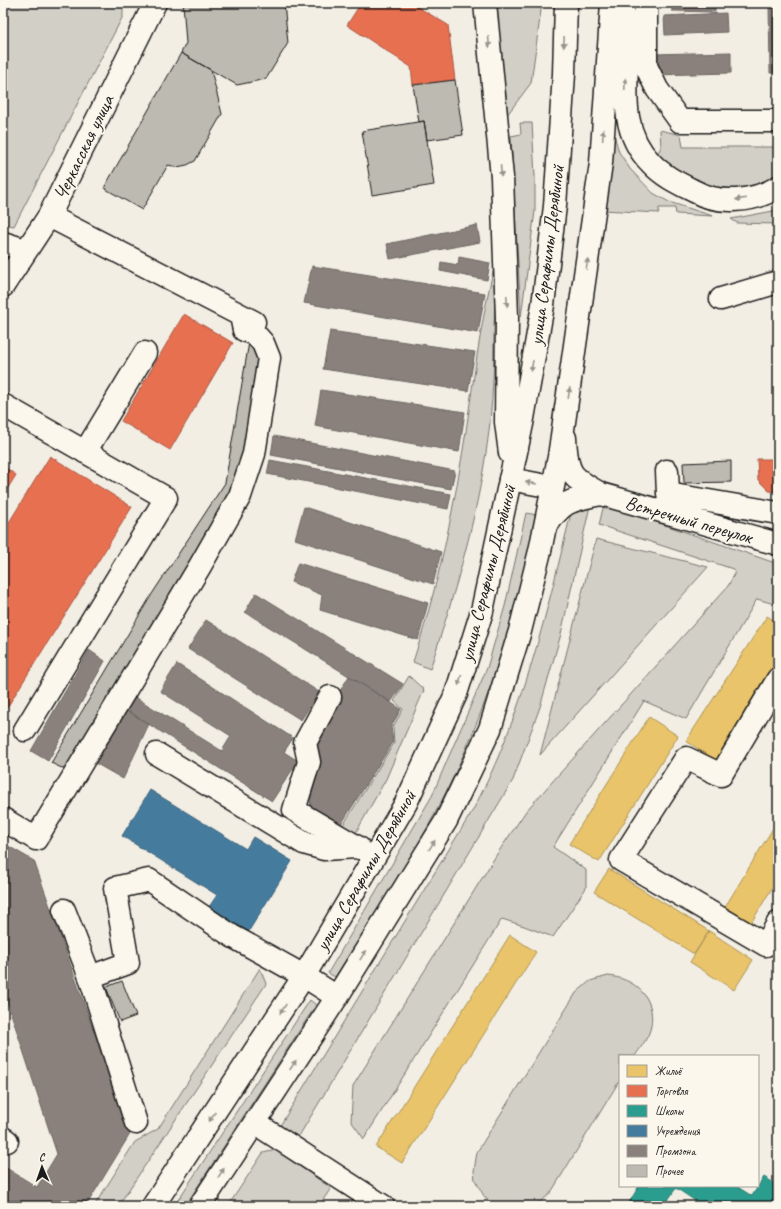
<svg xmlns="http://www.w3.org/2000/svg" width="781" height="1209" viewBox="0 0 781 1209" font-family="Caveat,sans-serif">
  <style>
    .green { fill: #d2cfc6; stroke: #777671 }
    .homes { fill: #e9c46a; stroke: #ac9253 }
    .shops { fill: #e76f51; stroke: #aa5641 }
    .schools { fill: #2a9d8f; stroke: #26766c }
    .public { fill: #457b9d; stroke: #395e76 }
    .industry { fill: #8a817c; stroke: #69635f }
    .building { fill: #bdbab1; stroke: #1c1c1c }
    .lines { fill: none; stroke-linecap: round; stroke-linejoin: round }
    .minor-casing { stroke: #1c1c1c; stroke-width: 25 }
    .major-casing { stroke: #1c1c1c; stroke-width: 25 }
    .minor { stroke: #fbf7ec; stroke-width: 22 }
    .major { stroke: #fbf7ec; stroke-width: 22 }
    .oneway { fill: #97948e }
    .labels { text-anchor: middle; stroke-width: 4; stroke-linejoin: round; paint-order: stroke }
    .street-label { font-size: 19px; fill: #1c1c1c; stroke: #fbf7ec }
  </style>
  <rect width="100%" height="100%" fill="#f2eee4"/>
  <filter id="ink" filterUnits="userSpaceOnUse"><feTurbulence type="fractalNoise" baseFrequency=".025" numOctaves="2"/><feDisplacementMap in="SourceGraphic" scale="8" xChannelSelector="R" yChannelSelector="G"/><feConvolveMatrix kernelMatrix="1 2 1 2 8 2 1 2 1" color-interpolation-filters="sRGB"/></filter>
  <g filter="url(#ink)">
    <path class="green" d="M3,3h120v13l-109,210 -11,-2z
      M494,3h48l-11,80 -24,32z
      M520,123h12l3,53v35l-14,106 -10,-181 10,-2z
      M612,128l7,24 11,17 23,24 16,9 44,14 -37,-2 -1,-6h-16v5l-57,-3z
      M660,130l21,5 2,12h95v27l-12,8 -13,4 -22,3h-16l-46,-19 -12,-15 4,-8z
      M778,208v16l-41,-1 -6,-4 42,-8z
      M494,267c2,22 0,44 0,66 0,30 -1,59 -4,89 -9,84 -34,167 -60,247l-17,-7c25,-75 41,-153 53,-231 8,-55 15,-110 28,-164z
      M604,504l174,60v41l-21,-6 -71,120 -42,-18 -91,146 33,23v18l-33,49 -29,-11 -22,-7 -138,220 -13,-18 2,-35 144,-232 29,-43 202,-225 7,-13 -2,-4 -134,-44z
      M590,506l-29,128 -21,73 -27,73 -217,361 -18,-12 195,-319c50,-94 74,-199 99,-301z
      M526,513l11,2c-13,51 -24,103 -40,152 -15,46 -35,94 -57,137 -31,60 -69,116 -105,173l-7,-4 104,-177 17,-40 38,-88 18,-62z
      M596,539l112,28 -168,188z
      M409,676l15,14 -38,89 -32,57 -14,-6 54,-87 -1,-16 10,-18 -9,-8z
      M260,968l6,16 -148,222h-24l41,-64 23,-13z
      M608,976c26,2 48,21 43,50 -2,11 -10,21 -16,30h-15v24l-70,114 -15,12h-39l-5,-3 -7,-7 -9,-16 -1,-9 3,-19 99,-159 14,-12z
      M310,1000l6,5 -131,201h-11z
      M276,1150l55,38 -12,18h-91l35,-53z"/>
    <path class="homes" d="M767,616l11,7v44l-61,94 -31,-20z
      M649,717l29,19 -79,126 -30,-18z
      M778,820v58l-27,45 -26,-16z
      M609,869l100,62 -15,23 -100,-62z
      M709,931l44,29 -19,30 -44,-28z
      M510,935l26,17 -134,211 -26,-16z"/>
    <path class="shops" d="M361,3h50l37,22 7,55 -42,5 -2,-18 -64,-42z
      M184,314l49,29 -63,107 -49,-29z
      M50,456l82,51 -129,207v-182z
      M757,459h21v33l-9,-1 -11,-11z
      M3,466l13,9 -13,21z"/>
    <path class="schools" d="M764,1177l14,9v20h-75l-27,-18 -12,18h-37l12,-20h97l16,10z"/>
    <path class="public" d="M150,790l96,59 7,-12 39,24 -45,73 -40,-24 10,-15 -95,-59z"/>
    <path class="industry" d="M672,3h43v9l-43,-1z
      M769,3h9v70h-8z
      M726,13l1,19 -62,3 -1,-19z
      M731,52v21l-76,2 -1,-21z
      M477,225l3,17 -90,17 -3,-15z
      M459,257l31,6 -3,17 -47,-9 1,-9 17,3z
      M312,266l173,27 -7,40 -174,-30z
      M330,331l145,21 -7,39 -145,-22z
      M321,390l144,22 -6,40 -144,-26z
      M274,436l181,35 -4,18 -180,-34z
      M270,460l181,34 -3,15 -181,-35z
      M304,507l137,45 -8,32 -138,-45z
      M298,563l130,40 -10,37 -98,-30 2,-15 -31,-13z
      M256,593l147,91 -12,18 -146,-90z
      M206,620l113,72 -18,28 -113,-71z
      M89,650l16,11 -57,100 -17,-10z
      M177,664l116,74 -9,14 14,9 -26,40 -146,-91 9,-13 87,54 9,-15 -71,-45z
      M349,676l52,33 -10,18 2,15 -53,84 -30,-18 7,-68 21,-32 2,-17z
      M126,710l23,14 -26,55 -28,-16z
      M3,843l31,18 96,273 -44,72h-83v-40l34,21 20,-33 -54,-165z"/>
    <path class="building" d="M183,3h101l4,40 -22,36 -29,6 -56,-32 5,-10z
      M181,53l30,17 11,44 -27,47 -8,4 -10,2 -9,-2 -26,45 -38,-22z
      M455,80l8,55 -36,5 -3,-19 -5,1 -6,-37z
      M424,121l10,64 -62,10 -10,-64z
      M249,342l11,3 -22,137 -172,288 -15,-7 101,-169 73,-111z
      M731,461v21l-47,1 -1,-20z
      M122,981l14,35 -16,6 -14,-35z"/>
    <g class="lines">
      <g class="minor-casing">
        <path id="minor" d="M646,3v63l11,23 23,32h98
          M49,216l205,106
          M3,243l22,7
          M3,286l46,-70 106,-213
          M721,299l57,-17
          M3,405l163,93 -141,232
          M565,438c2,36 5,39 36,56l177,50
          M85,452l60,-99
          M667,471l1,23 110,19
          M510,479l42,8
          M545,528c17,-27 25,-28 56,-34
          M778,679l-57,96 -35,-17 -65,102 145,85 12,-22
          M330,697l-25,46 4,19 -15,48 65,38
          M157,754l147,89 20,6 33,-2
          M3,819l33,20 164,-273 40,-70 14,-42 15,-96 -6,-15 -8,-9 -11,-4 -3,-14
          M64,910l26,67 46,146
          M90,977l38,-14 -13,-75 34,-8 83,56 72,40 33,21
          M255,1123l128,83
          M3,1138l4,3"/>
      </g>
      <g class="major-casing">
        <path id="major" d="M485,3l17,174 5,140 -1,105 4,31
          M622,3c1,8 4,16 5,24 4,46 -14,98 24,136 12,13 27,20 43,28 25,14 60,11 84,-4
          M153,1206l151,-230 102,-173 50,-109 26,-83 40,-187 21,-119 12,-99 9,-132 2,-71
          M200,1206l137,-209 109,-176 44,-92 30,-98 20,-80 19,-94 42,-294 11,-160"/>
      </g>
      <use href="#minor" class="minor"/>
      <use href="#major" class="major"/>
    </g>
    <defs><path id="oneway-solid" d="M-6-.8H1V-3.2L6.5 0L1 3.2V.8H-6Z"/></defs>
    <g class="oneway">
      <use href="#oneway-solid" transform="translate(489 42) rotate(84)"/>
      <use href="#oneway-solid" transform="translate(564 42) rotate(92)"/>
      <use href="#oneway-solid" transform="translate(625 84) rotate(-88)"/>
      <use href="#oneway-solid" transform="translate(603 135) rotate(-86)"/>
      <use href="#oneway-solid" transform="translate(501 171) rotate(85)"/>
      <use href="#oneway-solid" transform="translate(741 199) rotate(173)"/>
      <use href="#oneway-solid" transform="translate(587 264) rotate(-82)"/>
      <use href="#oneway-solid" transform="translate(507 301) rotate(88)"/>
      <use href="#oneway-solid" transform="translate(532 366) rotate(100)"/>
      <use href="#oneway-solid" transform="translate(569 393) rotate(-82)"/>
      <use href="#oneway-solid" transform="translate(531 483) rotate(-170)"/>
      <use href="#oneway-solid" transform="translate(460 680) rotate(107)"/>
      <use href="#oneway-solid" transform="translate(432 845) rotate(-58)"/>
      <use href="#oneway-solid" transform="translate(363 955) rotate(-58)"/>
      <use href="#oneway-solid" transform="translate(283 1009) rotate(123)"/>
      <use href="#oneway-solid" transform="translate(293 1065) rotate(-57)"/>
      <use href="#oneway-solid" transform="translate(212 1117) rotate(123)"/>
      <use href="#oneway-solid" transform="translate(221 1173) rotate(-57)"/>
    </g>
  </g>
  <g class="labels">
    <g class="street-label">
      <text transform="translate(83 147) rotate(-64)" y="7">Черкасская улица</text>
      <text transform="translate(546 255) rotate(-83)" y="7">улица Серафимы Дерябиной</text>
      <text transform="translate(689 519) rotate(16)" y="7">Встречный переулок</text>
      <text transform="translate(487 573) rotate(-76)" y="7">улица Серафимы Дерябиной</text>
      <text transform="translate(365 870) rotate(-60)" y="7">улица Серафимы Дерябиной</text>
    </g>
  </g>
  <rect width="781" height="1209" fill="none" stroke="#fbf7ec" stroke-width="16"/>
  <rect x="8" y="8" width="765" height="1193" fill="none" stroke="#1c1c1c" stroke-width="1.5" filter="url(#ink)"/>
  <rect x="619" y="1055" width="140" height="132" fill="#fbf7ec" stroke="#a29f99"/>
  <rect x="627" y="1065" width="20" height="12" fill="#e9c46a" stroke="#a29f99"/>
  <text x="655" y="1075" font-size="12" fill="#1c1c1c">Жильё</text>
  <rect x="627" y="1085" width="20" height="12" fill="#e76f51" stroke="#a29f99"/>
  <text x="655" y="1095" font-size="12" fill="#1c1c1c">Торговля</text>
  <rect x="627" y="1105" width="20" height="12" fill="#2a9d8f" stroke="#a29f99"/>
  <text x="655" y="1115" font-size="12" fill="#1c1c1c">Школы</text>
  <rect x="627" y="1125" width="20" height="12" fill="#457b9d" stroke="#a29f99"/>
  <text x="655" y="1135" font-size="12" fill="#1c1c1c">Учреждения</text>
  <rect x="627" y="1145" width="20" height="12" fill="#8a817c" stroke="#a29f99"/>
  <text x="655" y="1155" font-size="12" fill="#1c1c1c">Промзона</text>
  <rect x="627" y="1165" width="20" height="12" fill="#bdbab1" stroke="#a29f99"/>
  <text x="655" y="1175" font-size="12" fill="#1c1c1c">Прочее</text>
  <g transform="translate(42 1167) rotate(358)" stroke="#fbf7ec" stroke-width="3" paint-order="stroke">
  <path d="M0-3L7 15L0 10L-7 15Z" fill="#1c1c1c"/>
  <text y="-6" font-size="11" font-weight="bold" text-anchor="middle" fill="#1c1c1c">С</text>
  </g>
</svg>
